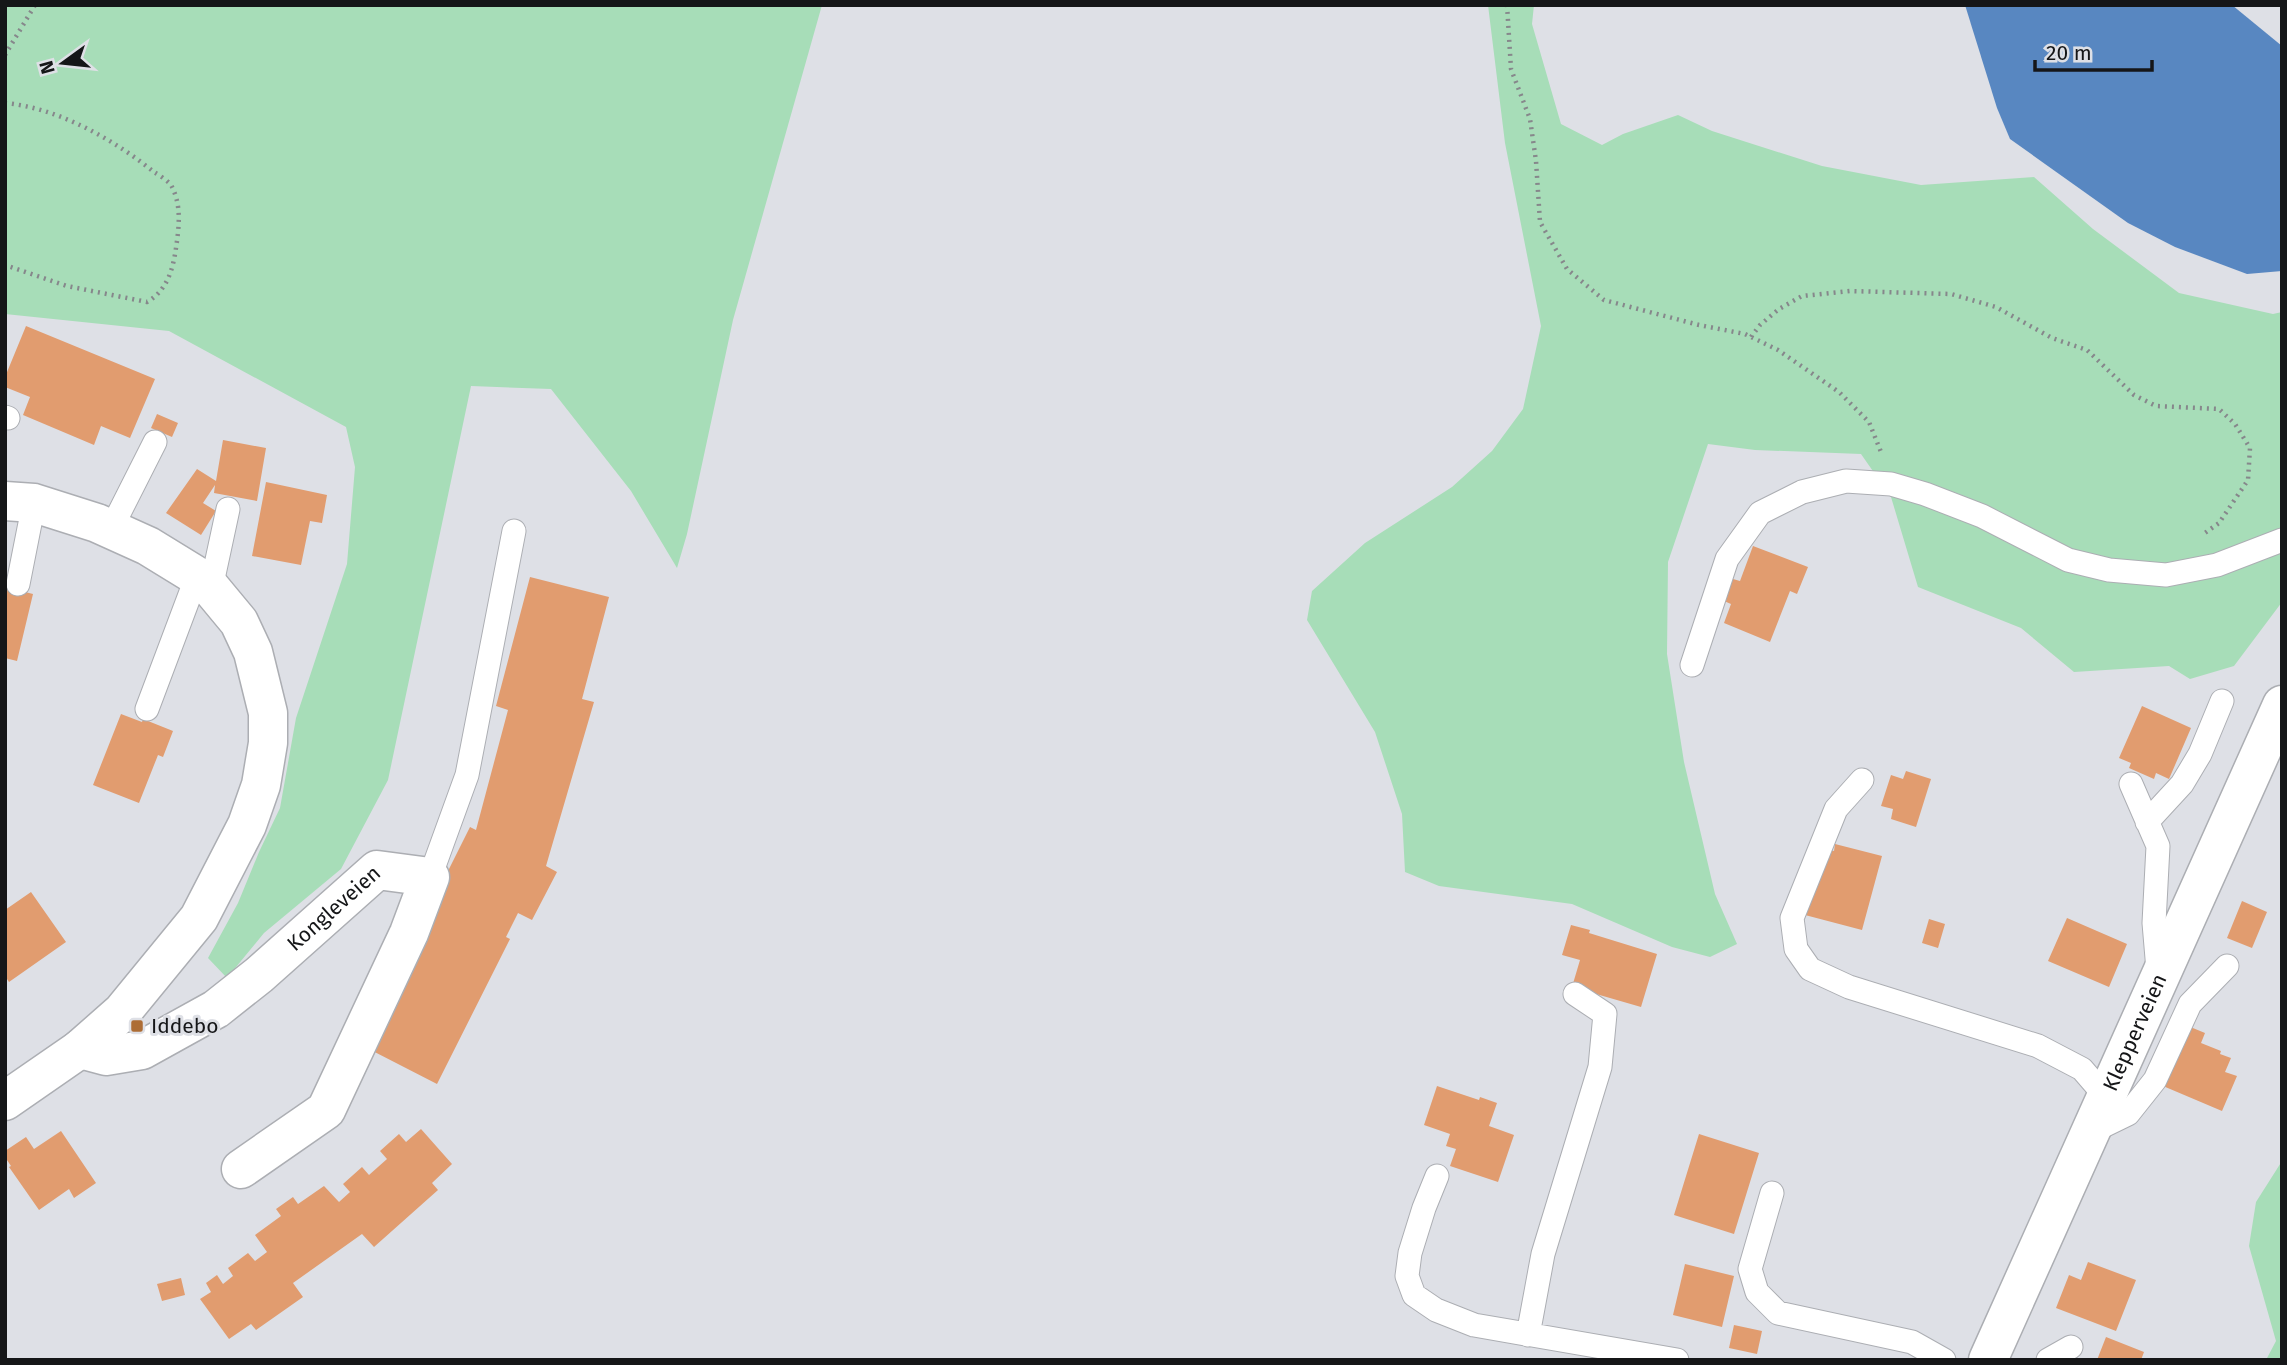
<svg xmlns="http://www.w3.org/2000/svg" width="2287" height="1365" viewBox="0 0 2287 1365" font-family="'Fira Sans',sans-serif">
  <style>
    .green { fill: #a7ddb8 }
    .water { fill: #5887c1 }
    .building { fill: #e19c6f }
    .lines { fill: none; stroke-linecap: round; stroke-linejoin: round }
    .service-casing { stroke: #acaeb3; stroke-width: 25 }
    .minor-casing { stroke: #acaeb3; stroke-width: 41 }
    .path { stroke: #86878b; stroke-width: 4.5; stroke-dasharray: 2 5; stroke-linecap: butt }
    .service { stroke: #fff; stroke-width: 23 }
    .minor { stroke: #fff; stroke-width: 38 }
    .poi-dot { fill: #ad6d35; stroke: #dee0e6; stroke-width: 2.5 }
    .labels { text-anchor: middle; stroke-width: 6; stroke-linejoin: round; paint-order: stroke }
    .street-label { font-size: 21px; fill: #151618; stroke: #dee0e6 }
    .poi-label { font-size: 21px; fill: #151618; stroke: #dee0e6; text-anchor: start }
  </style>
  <rect width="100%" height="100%" fill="#dee0e6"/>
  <path class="green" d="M5,5h817l-89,315 -46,214 -10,34 -46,-77 -80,-102 -80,-3 -83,394 -47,89 -77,64 -37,45 -19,-20 30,-55 21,-51 21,-44 16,-90 51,-154 8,-97 -9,-40 -177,-96 -164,-17z
    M1488,5h46l-2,19 29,100 41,21 21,-11 55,-19 34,16 110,35 99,19 113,-8 59,52 86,64 94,21 9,-2v290l-48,64 -44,13 -21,-13 -95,6 -53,-44 -103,-41 -27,-90 -30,-43 -106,-4 -47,-6 -40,118 -1,92 17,108 31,132 22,50 -27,13 -38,-10 -100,-43 -133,-18 -34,-14 -3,-58 -27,-82 -68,-112 5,-29 53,-48 87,-56 40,-36 31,-42 18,-83 -36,-183z
    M2282,1161v199h-16l10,-19 -27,-95 7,-44z"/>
  <path class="water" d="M1965,5h267l50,41v225l-35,3 -72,-27 -47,-24 -118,-84 -13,-31z"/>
  <path class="building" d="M26,326l129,53 -25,59 -29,-12 -7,19 -71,-30 7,-18 -25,-10v-10z
    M157,414l21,9 -6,14 -21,-9z
    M223,440l43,8 -9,53 -43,-8 1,-8 -12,18 13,8 -15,24 -35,-22 31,-44 19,12z
    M266,482l61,13 -5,28 -12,-2 -9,44 -49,-9z
    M1753,546l55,21 -11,27 -7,-3 -20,51 -46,-19 7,-19 -7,-3 9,-22 7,2z
    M530,577l79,20 -27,102 12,3 -48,164 11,6 -25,48 -14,-7 -12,24 4,2 -73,145 -76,-39 109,-218 6,3 32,-120 -12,-4z
    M5,587l28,7 -16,67 -12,-3z
    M2142,706l49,22 -22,51 -13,-6 -2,6 -25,-11 2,-5 -12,-5z
    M121,714l21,8 1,-3 30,12 -10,26 -5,-2 -19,48 -46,-18z
    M1906,771l25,8 -15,48 -25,-8 2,-10 -12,-3 10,-31 12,4z
    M1835,844l47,12 -20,74 -57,-15 20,-66 9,2z
    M31,892l35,50 -57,40 -4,-6v-66z
    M2242,901l25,11 -15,36 -25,-10z
    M2067,918l60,26 -18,43 -61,-26z
    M1929,919l16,5 -7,24 -16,-5z
    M1571,925l19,5 -1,3 68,21 -16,53 -69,-20 8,-27 -18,-5z
    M2188,1026l17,7 -4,10 20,8 -1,3 11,4 -6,14 12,4 -15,35 -59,-25z
    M1437,1086l42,14 1,-3 17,6 -8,23 25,9 -16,47 -48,-16 6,-17 -10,-3 4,-12 -26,-9z
    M421,1129l31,35 -20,19 6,7 -64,57 -12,-13 -69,49 10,14 -47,33 -5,-6 -22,15 -29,-40 11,-7 -5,-9 11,-8 6,9 10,-8 -5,-8 20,-15 7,8 12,-9 -12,-17 26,-19 -5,-7 17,-12 5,7 26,-18 15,16 11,-10 -7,-8 19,-17 7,8 18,-16 -7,-8 19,-17 7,8z
    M61,1131l35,52 -22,15 -5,-9 -30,21 -30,-43 2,-1 -6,-9v-6l21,-14 8,12z
    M1699,1134l60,19 -25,81 -60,-19z
    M2088,1262l48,18 -20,51 -60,-23 13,-33 12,5z
    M1685,1264l49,12 -12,51 -49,-12z
    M181,1278l4,17 -23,6 -5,-17z
    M1734,1325l28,6 -5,23 -28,-6z
    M2106,1337l38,15 -3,8h-44z"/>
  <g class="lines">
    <g class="service-casing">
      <path id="service" d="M5,417l3,1
        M111,529l44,-87
        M18,584l16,-81
        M211,588l17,-79
        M1692,665l35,-106 33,-46 42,-21 44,-11 45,3 34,10 57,22 86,44 41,10 57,5 51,-10 65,-25
        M147,709l50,-133
        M1862,780l-26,29 -44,109 4,31 14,20 39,18 189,59 44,23 25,29
        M2131,784l27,62 -4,77 4,47
        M2147,822l35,-38 18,-30 22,-53
        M430,877l37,-102 47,-244
        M2091,1132l37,-18 27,-34 35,-76 37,-38
        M1437,1176l-13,32 -14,45 -3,23 7,19 22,15 38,15 203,35
        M1772,1193l-22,76 7,23 21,21 134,29 32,18
        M1528,1335l15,-81 57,-187 5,-53 -30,-20
        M2048,1360l23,-13"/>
    </g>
    <g class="minor-casing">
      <g id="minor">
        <path d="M5,501l29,2 63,20 51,23 57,35 34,41 14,30 15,61v30l-7,42 -14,40 -48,93 -77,94 -42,37 -75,52"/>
        <path id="s1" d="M80,1049l26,7 36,-6 74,-41 43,-34 118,-105 53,7 -21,56 -83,177 -85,59"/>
        <path id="s2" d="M1988,1360l294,-655"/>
      </g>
    </g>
    <path class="path" d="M1507,5l4,64 19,50 6,42 4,61 27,47 37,31 95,25 46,9 33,16 61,42 30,30 12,30
      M5,55l30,-50
      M5,103c53,5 108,36 149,69 5,3 13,8 17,13 11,20 8,42 5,63 -3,21 -9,43 -29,54l-80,-16 -62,-21
      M1751,337l9,-12 19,-16 23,-13 48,-5 101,3 45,13 56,31 35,12 47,45 22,11 63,3 16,15 15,24 -2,32 -29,43 -17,12"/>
    <use href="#service" class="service"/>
    <use href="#minor" class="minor"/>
  </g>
  <rect class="poi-dot" x="130" y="1019" width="14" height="14" rx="3.5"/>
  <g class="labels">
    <g class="street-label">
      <text dy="7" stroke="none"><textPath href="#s1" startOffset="303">Kongleveien</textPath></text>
      <text dy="7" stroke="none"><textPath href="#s2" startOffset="359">Klepperveien</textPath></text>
    </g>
    <g class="poi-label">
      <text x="151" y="1033">Iddebo</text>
    </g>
  </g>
  <rect width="2287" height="1365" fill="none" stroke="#151618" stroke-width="14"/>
  <g transform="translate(63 63) rotate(255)" stroke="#dee0e6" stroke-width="5" paint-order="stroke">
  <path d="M0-5L12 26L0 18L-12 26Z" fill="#151618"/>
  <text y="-10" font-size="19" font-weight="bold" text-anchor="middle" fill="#151618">N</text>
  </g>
  <path d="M2035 60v10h117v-10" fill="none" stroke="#151618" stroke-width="3.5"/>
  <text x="2046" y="60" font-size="21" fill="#151618" stroke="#dee0e6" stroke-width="5" paint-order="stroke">20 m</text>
</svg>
